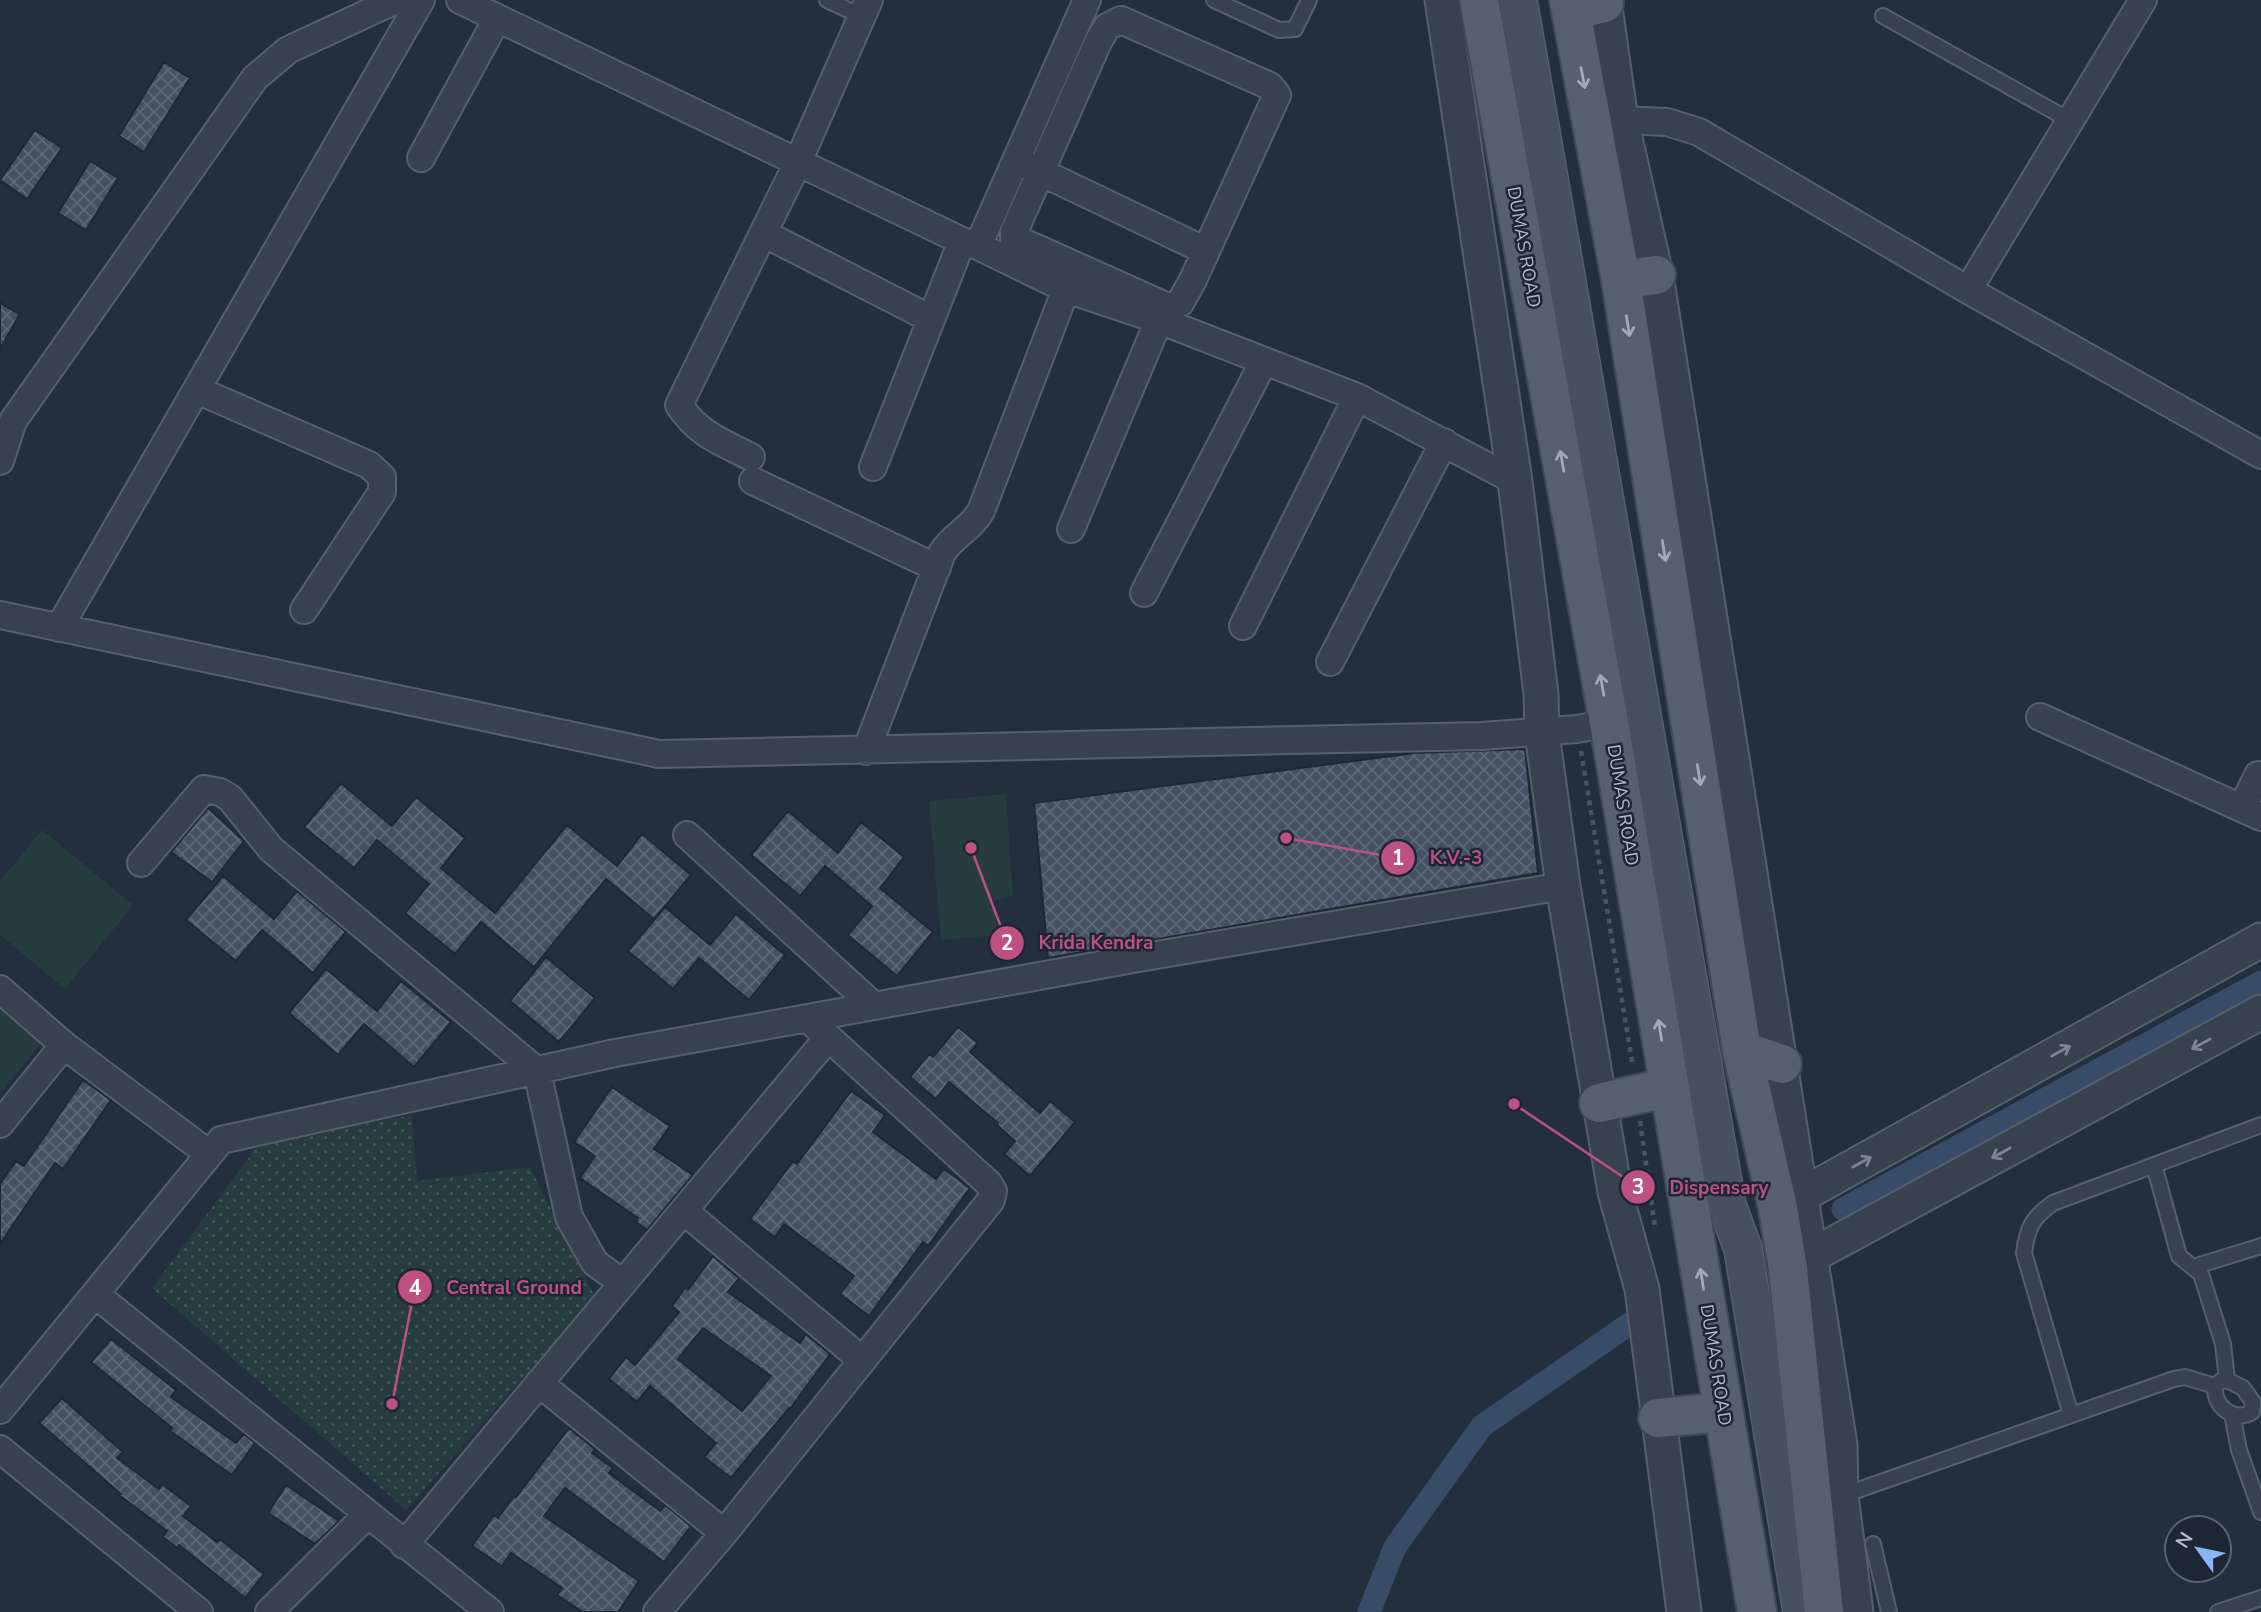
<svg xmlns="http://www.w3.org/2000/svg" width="2261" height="1612" viewBox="0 0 2261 1612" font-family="'Nunito Sans',sans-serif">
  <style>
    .grass { fill: #263c3f }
    .park { fill: url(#park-dots) }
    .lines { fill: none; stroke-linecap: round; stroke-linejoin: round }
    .canal { stroke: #394c67; stroke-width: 23 }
    .building { fill: url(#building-cross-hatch); stroke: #1f2835; stroke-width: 2; fill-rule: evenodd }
    .service-casing { stroke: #565f6c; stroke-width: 18 }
    .minor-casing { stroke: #565f6c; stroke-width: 30 }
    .tertiary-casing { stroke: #565f6c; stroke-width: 37 }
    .secondary-casing { stroke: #565f6c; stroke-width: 40 }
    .primary-casing { stroke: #414a57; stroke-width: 42 }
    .path { stroke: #44595c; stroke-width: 4.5; stroke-dasharray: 5 5; stroke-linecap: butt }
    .service { stroke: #38414e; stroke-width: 14 }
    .minor { stroke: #38414e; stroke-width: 26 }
    .tertiary { stroke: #38414e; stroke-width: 33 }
    .secondary { stroke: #465061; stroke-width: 37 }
    .primary { stroke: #56606e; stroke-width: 38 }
    .oneway { stroke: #a1aab7 }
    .oneway2 { stroke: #7c8592 }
    .labels { text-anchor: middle; stroke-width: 5; stroke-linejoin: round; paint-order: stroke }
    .street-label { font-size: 18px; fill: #b4bcc9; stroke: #1d2633 }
    .leader { fill: none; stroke: #bd5182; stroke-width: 2.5 }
    .callout-dot { fill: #bd5182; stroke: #1d2633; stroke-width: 2.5 }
    .mark-label { font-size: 21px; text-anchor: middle; font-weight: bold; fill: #fff }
    .callout-label { font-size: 19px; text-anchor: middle; font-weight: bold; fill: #bd5182; stroke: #1d2633; stroke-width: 5; stroke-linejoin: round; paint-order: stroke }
  </style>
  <defs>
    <pattern id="park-dots" width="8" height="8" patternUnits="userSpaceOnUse" patternTransform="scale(1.75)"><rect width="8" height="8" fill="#263c3f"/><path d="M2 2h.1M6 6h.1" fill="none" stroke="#435659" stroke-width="1.8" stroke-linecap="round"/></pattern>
    <pattern id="building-cross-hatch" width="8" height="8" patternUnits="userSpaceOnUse" patternTransform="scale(1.75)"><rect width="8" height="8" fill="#455162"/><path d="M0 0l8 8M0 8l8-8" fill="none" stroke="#5d6877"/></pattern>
  </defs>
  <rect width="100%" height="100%" fill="#242f3e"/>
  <path class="grass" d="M1006,794l7,102 -20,5 5,34 -57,5 -12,-139z
    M42,830l91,75 -68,84 -65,-54v-54z
    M0,1009l43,32 -43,53z"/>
  <path class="park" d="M412,1115l5,66 113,-14 65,130 -189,213 -254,-222 107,-144z"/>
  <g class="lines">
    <path class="canal" d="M1843,1209l418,-227
      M1369,1612l26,-65 87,-121 156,-108"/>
  </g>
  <path class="building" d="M164,62l26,16 -46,74 -25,-16z
    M35,130l27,18 -35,51 -27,-19z
    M90,161l28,17 -32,52 -28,-17z
    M0,303l20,11 -20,35z
    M1525,749l13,124 -490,85 -14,-155 381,-50z
    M341,783l51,43 24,-29 49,41 -24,30 54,45 72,-88 50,41 25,-32 49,41 -37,44 -48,-40 -72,88 -53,-45 -26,32 -50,-41 24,-29 -52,-44 -23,28 -50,-41z
    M208,808l36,33 -32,41 -41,-30z
    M788,811l50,42 23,-31 43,35 -24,31 53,44 -36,44 -49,-41 24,-29 -47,-40 -25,30 -49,-41z
    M223,876l51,43 23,-28 49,41 -33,41 -51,-43 -26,31 -50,-41z
    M665,907l45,38 26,-31 49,41 -36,45 -50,-42 -26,31 -45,-38z
    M546,957l49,41 -36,44 -49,-41z
    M326,969l51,42 24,-30 50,41 -37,45 -50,-43 -26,31 -49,-42z
    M958,1027l20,16 -8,9 70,61 10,-12 25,21 -45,54 -26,-22 11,-13 -18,-16 1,-2 -49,-41 -13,17 -26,-22 19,-23 4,3z
    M83,1080l28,20 -48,69 -8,-6 -55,81v-60l16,-23 8,5z
    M612,1087l58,39 -16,23 39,26 -46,55 -11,-8 2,-4 -58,-40 15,-22 -21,-14z
    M851,1091l34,24 -12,17 63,47 8,-10 26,19 -42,58 -5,-4 -54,74 -29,-22 14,-18 -70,-52 -9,13 -25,-18 43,-58 4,3z
    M713,1256l26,22 -11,14 72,51 6,-9 24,20 -40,55 -1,-1 -58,70 -27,-21 12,-14 -66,-57 -13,16 -28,-23 17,-22 9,8 44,-53 -7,-6 13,-18 3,2zM703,1328l68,48 -29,35 -64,-52z
    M111,1339l65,51 -5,7 65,46 8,-9 11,9 -23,32 -62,-44 2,-3 -81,-66z
    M62,1398l61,54 -6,6 42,31 3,-5 29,22 -8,10 34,26 3,-3 44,35 -19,24 -66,-53 -2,3 -14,-11 4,-6 -48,-36 2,-1 -82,-71z
    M569,1428l26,21 -3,4 21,15 -4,5 51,38 5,-6 26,21 -27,36 -99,-74 -21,28 95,65 -21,31h-35l-26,-17 5,-7 -51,-35 -9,13 -30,-20 22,-31 4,3 16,-22 2,1z
    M286,1485l53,36 -24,23 -47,-31z"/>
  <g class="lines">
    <g class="service-casing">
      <path id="service" d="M827,0l34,16
        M1214,0l65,30 16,-1 14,-29
        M1883,16l188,105
        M2154,1165l25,91 22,18 22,70 4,36
        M2193,1267l68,-21
        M2227,1380l16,8 10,14 -1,10c-18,11 -39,-6 -37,-26l6,-5z
        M2232,1414l7,36 22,62
        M2071,1415l-47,-162c3,-25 8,-35 29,-50l208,-78
        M1841,1496l333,-117 11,-2 30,9
        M1873,1544l16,68
        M2218,1612l43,-14"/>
    </g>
    <g class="minor-casing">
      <path id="minor" d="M460,0l502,241 16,5 88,43 93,31 198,77 158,84
        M1121,20l149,66 7,9 -85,187 -12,21 -12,4 -154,-69v-6l84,-190 9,-15z
        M1621,120l46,2 32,10 269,158 293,165
        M421,158l76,-139
        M1024,164l182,87
        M763,233l168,86
        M978,246l109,-246
        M1968,290l175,-290
        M197,390l172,75 13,12v15l-78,118
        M751,457c-31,-16 -52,-22 -72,-52l118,-241 72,-164
        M0,461l13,-40 242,-343 33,-28 108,-50
        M873,467l89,-226
        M753,481l184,87
        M1071,529l88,-209
        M1144,593l120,-232
        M0,615l659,139 822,-18 96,-7 32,-6
        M1243,626l114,-229
        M59,628l362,-628
        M1330,662l114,-220
        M2040,717l221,100
        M866,751l76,-198c11,-18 29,-24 39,-42l85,-222
        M2242,808l16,-33 3,1
        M687,835l187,171
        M141,863l63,-74 16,3 10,6 41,51 266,222 32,146 26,46 28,20
        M0,989l64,56
        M0,1124l64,-79 145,109
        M684,1211l178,149
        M96,1295l394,317
        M539,1383l185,150
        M0,1410l221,-270 394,-87 518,-94 430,-73
        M0,1449l199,163
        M404,1545l423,-506
        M269,1612l99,-98
        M657,1612l67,-79 267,-333 2,-9 -5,-8 -181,-165"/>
    </g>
    <g class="tertiary-casing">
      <path id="tertiary" d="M1442,0l73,481 26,213 1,39 21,153 52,306 27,97 42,323
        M1604,0l17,120 35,155 184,1170 1,51 15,116
        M1802,1195l459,-255
        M1811,1256l450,-244"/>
    </g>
    <g class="secondary-casing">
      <path id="secondary" d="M1518,0l209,1205 16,44 59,363"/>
    </g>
    <g class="primary-casing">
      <path id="primary" d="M1479,0l130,723 148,889
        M1569,0l52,280 121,771 36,157 10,61 36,343
        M1571,11l33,-8
        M1621,280l35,-5
        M1742,1051l40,13
        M1599,1103l71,-16
        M1658,1418l66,-6"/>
    </g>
    <path class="path" d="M1581,751l52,316
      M1640,1121l15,106"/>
    <use href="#service" class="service"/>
    <use href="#minor" class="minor"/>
    <use href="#tertiary" class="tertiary"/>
    <use href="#secondary" class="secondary"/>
    <use href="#primary" class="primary"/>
  </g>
  <defs><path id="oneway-shaft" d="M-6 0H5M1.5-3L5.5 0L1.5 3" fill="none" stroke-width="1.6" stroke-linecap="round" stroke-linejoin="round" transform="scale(1.75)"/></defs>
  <g class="oneway">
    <use href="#oneway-shaft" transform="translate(1583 78) rotate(79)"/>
    <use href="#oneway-shaft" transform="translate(1628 326) rotate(81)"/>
    <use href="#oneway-shaft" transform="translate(1562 461) rotate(-100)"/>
    <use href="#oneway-shaft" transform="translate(1664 551) rotate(81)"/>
    <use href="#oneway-shaft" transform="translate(1602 685) rotate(-100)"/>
    <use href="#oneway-shaft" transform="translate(1699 775) rotate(81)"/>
    <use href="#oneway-shaft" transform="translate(1660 1030) rotate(-99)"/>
    <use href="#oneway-shaft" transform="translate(1702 1279) rotate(-99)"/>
  </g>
  <g class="oneway2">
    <use href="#oneway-shaft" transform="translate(2201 1044) rotate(151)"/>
    <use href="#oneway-shaft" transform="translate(2061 1051) rotate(-29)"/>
    <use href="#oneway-shaft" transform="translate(2001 1153) rotate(151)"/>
    <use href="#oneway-shaft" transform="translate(1862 1162) rotate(-29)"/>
  </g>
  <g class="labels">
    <g class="street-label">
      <text transform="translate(1524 247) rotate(80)" y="6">DUMAS ROAD</text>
      <text transform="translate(1623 805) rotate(81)" y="6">DUMAS ROAD</text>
      <text transform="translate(1716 1365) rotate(81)" y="6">DUMAS ROAD</text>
    </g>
  </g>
  <path class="leader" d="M1286 838L1398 858M971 848L1007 943M1514 1104L1638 1187M392 1404L415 1287"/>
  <g class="callout-dot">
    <circle cx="1286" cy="838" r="7"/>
    <circle cx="971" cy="848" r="7"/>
    <circle cx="1514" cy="1104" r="7"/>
    <circle cx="392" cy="1404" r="7"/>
    <circle cx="1398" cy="858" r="18"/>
    <circle cx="1007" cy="943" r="18"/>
    <circle cx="1638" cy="1187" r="18"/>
    <circle cx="415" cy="1287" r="18"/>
  </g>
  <g class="mark-label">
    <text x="1398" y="865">1</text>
    <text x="1007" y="950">2</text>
    <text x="1638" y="1194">3</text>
    <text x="415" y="1295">4</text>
  </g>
  <g class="callout-label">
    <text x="1456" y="864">K.V.-3</text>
    <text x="1096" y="949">Krida Kendra</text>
    <text x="1719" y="1194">Dispensary</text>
    <text x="514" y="1294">Central Ground</text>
  </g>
  <g transform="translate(2198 1549) rotate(303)"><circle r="33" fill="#1d2633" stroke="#59626f" stroke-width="2"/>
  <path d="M0-5L12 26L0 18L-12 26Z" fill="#8ab4f8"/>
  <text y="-10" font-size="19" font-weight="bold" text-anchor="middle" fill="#b4bcc9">N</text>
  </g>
</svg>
